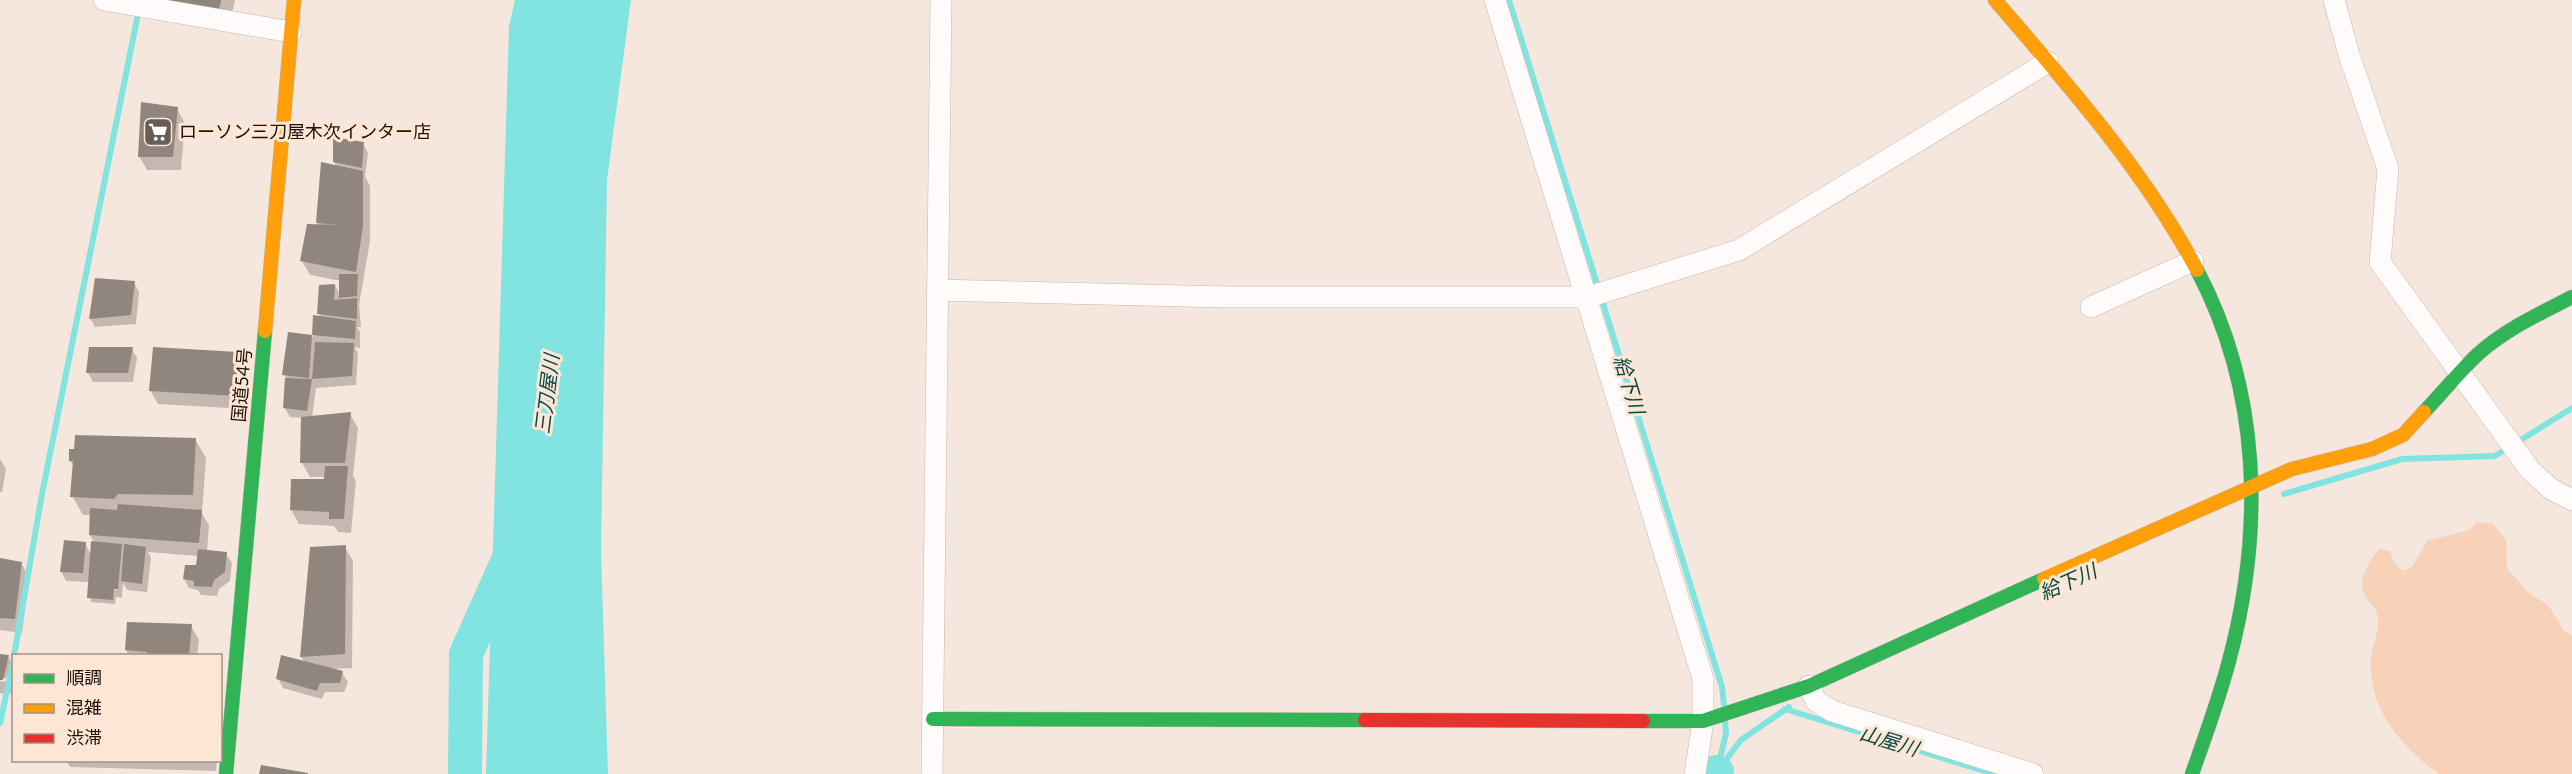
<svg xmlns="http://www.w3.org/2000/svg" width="2572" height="774" viewBox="0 0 2572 774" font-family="Lato,'Noto Sans JP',sans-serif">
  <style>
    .green { fill: #f7d2b9 }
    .water { fill: #82e4e0 }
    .shadow { fill: #0003; fill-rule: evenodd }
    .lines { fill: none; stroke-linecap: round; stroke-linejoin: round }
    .stream { stroke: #82e4e0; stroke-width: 6 }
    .river { stroke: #82e4e0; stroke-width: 34 }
    .building { fill: #91867e }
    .street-casing { stroke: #c4b8b0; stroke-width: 22 }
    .fast-casing { stroke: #c4b8b0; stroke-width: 15 }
    .slow-casing { stroke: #c4b8b0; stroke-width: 15 }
    .jam-casing { stroke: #c4b8b0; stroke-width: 15 }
    .street { stroke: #fefbfa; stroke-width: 21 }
    .fast { stroke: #30b455; stroke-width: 14 }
    .slow { stroke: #ff9f0a; stroke-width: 14 }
    .jam { stroke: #e5322d; stroke-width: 14 }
    .labels { text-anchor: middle; stroke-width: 6; stroke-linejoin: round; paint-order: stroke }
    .poi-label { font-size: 18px; fill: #1c120b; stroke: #fee6d5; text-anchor: start }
    .street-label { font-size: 18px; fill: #1c120b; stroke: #fee6d5 }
    .water-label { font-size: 20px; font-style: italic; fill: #044948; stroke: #fee6d5 }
  </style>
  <rect width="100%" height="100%" fill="#f5e7de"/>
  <path class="green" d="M2477,522l16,2 13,16 1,28 21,24 21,14 15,25 8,5v138h-133c-38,-27 -71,-66 -68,-114 1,-16 10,-30 6,-46 -1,-6 -7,-10 -10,-15 -12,-16 2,-38 12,-50l11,2 5,13 8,7 9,-4 15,-26 42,-11z"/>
  <path class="water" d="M515,0h116l-24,180 -6,372 7,222h-122l23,-748z"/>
  <path class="shadow" d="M154,0h81l-6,28z
    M177,109l8,14 -4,47h-34l-8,-14z
    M363,144l5,9 -3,23 5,10v55l-11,64 2,22h-4l3,5v16l-5,-1 3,7 -2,31 -40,3 -4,29 38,-3 8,14 -5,48 3,5 -5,52 -13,-1 -4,-6 -35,-2 -8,-14 34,-29 1,-4h-16l-8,-14 1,-45 -13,-1 -6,-10 3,-28 -3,-4 6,-41 23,3 1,-21 7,1 -2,-4 16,-28 5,10 1,-14 -31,-6 -8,-14 17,-35 -2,-4 20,-55 -3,-5z
    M134,282l5,10 -3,32 -41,3 -5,-9z
    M132,349l5,9 -4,24h-40l-5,-9z
    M237,353l8,14v42l-87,-5 -8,-14z
    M195,439l11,19 -4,56 7,11 -2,26 19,3 6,9 -2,18 -11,8 -2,7 -16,-1 -3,-5 -9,-2 -5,-9 14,-13 1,-10 -51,-4 3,6 -4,34 -20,-2 -4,-7 -1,15 -6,-1 -1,7 -24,-2 -2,-20 -23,-1 -5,-10 24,-28 6,12 4,-12 -5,-8 1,-20h-8l-11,-19 2,-30 -4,-5zM116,587v3l-24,-2z
    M0,459l6,10 -4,23h-2z
    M345,547l8,14 -1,107 -21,1 11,4 6,9 -4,10h-19l-3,7 -39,-11 -5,-10 27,-15 -4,-6z
    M0,559l21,4 8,14 -7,56 -22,-3z
    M128,624l63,2 8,14 -2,16h-68l-3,-6z
    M0,656h8l6,10 -3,28 -11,-1v-12l11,1v-3l-11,-1z
    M66,760h151l-1,11 -146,-4z"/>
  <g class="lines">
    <path class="stream" d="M1509,0l213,687 2,18
      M2284,494l118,-35 93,-3 77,-48
      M14,656l28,-162 97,-485
      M1785,709l209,65
      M0,723l14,-65
      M1719,769l22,-29 48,-33
      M1717,772l9,-39 -1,-12"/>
    <path class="river" d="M465,774l1,-120 44,-98
      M1716,774l1,-2"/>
  </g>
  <path class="building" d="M169,0h52l-2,11z
    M141,102l37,5 -5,50h-35z
    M333,137l31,5 -2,26 -29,-6z
    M321,162l42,9v55l-7,46 -56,-11 7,-37 32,1 -23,-2z
    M339,274h19l-1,22 -18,2z
    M95,278l40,3 -4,34 -42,4z
    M335,284l-1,16 23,-2v21l-40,-5 2,-29z
    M313,315l43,6 -1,18 -43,-4z
    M288,332l24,3 -3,43 -27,-3z
    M315,342l39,1 -2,33 -40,3 -5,32 -24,-3 2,-30 27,1z
    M89,347h44l-5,26h-42z
    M153,347l85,5 -1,44 -88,-5z
    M351,412l-6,51h-45l1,-46z
    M75,435l121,3 -3,57 -75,-1 -4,5 -44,-2 3,-36h-4v-12h5z
    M325,466h23l-4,53h-15v-7l-39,-2 1,-31h33z
    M118,504l84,6 -3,33 -110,-8 1,-27 27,2z
    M64,540l22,2 -3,31 -23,-1z
    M91,541l31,3 -4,45h-4l-1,11 -26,-2z
    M124,544l22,3 -4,37 -21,-3z
    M346,545l-1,109 -45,3 10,-110z
    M198,549l29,3 -2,20 -11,8 -2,7 -18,-1v-5l-11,-2 2,-14h11z
    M0,558l22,4 -7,57 -15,-1z
    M127,622l65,2 -3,32h-43l1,-4 -22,-2z
    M0,654l9,1 -6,25h-3z
    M281,655l62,16 -3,12h-20l-3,8 -41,-12z
    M261,765l47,8v1h-49z"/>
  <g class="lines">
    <g class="street-casing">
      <path id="street" d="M104,0l187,32
        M1495,0l208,679v42l-8,53
        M2334,0l15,55 39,114 -8,93 150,208 21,19 21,11
        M937,290l291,7h360l151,-47 309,-188
        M2091,307l102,-46
        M1809,686l7,15 16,10 201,63
        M932,774l9,-774"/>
    </g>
    <g class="fast-casing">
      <path id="fast" d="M2424,412c18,-19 35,-40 54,-58 28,-25 61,-40 94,-57
        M933,719l432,1
        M1643,721h60l106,-35 235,-107
        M226,774l39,-443
        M2192,774c13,-37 27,-75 37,-113 35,-131 32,-270 -32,-391"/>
    </g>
    <g class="slow-casing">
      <path id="slow" d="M1995,0c73,85 149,170 202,270
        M265,331l29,-331
        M2044,579l248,-110 80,-20 31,-14 21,-23"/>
    </g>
    <g class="jam-casing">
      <path id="jam" d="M1365,720l278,1"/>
    </g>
    <use href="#street" class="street"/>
    <use href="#fast" class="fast"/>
    <use href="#slow" class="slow"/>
    <use href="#jam" class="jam"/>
  </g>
  <defs>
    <g id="supermarket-square" transform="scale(1.5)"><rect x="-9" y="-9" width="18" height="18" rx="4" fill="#685d55" stroke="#fee6d5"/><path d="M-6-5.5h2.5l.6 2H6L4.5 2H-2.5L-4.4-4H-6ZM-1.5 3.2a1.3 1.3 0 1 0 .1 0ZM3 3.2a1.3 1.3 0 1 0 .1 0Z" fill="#fff"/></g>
  </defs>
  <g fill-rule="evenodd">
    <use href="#supermarket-square" x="158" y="132"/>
  </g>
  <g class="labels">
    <g class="poi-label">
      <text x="179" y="138">ローソン三刀屋木次インター店</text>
    </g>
    <g class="street-label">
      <text transform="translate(242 385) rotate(-85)" y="6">国道54号</text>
    </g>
    <g class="water-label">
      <text transform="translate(1629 385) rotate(73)" y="7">給下川</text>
      <text transform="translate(547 394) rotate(-83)" y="7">三刀屋川</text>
      <text transform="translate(2068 582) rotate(-24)" y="7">給下川</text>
      <text transform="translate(1889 741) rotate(17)" y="7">山屋川</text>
    </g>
  </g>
  <rect x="12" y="654" width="210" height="108" fill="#fee6d5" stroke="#a49184" stroke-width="1.5"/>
  <rect x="24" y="674" width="30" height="9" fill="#30b455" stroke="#a49184" stroke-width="1.5"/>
  <text x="66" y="684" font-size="18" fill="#1c120b">順調</text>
  <rect x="24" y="704" width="30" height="9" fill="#ff9f0a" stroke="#a49184" stroke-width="1.5"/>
  <text x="66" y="714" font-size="18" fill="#1c120b">混雑</text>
  <rect x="24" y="734" width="30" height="9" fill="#e5322d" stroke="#a49184" stroke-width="1.5"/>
  <text x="66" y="744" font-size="18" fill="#1c120b">渋滞</text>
</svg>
